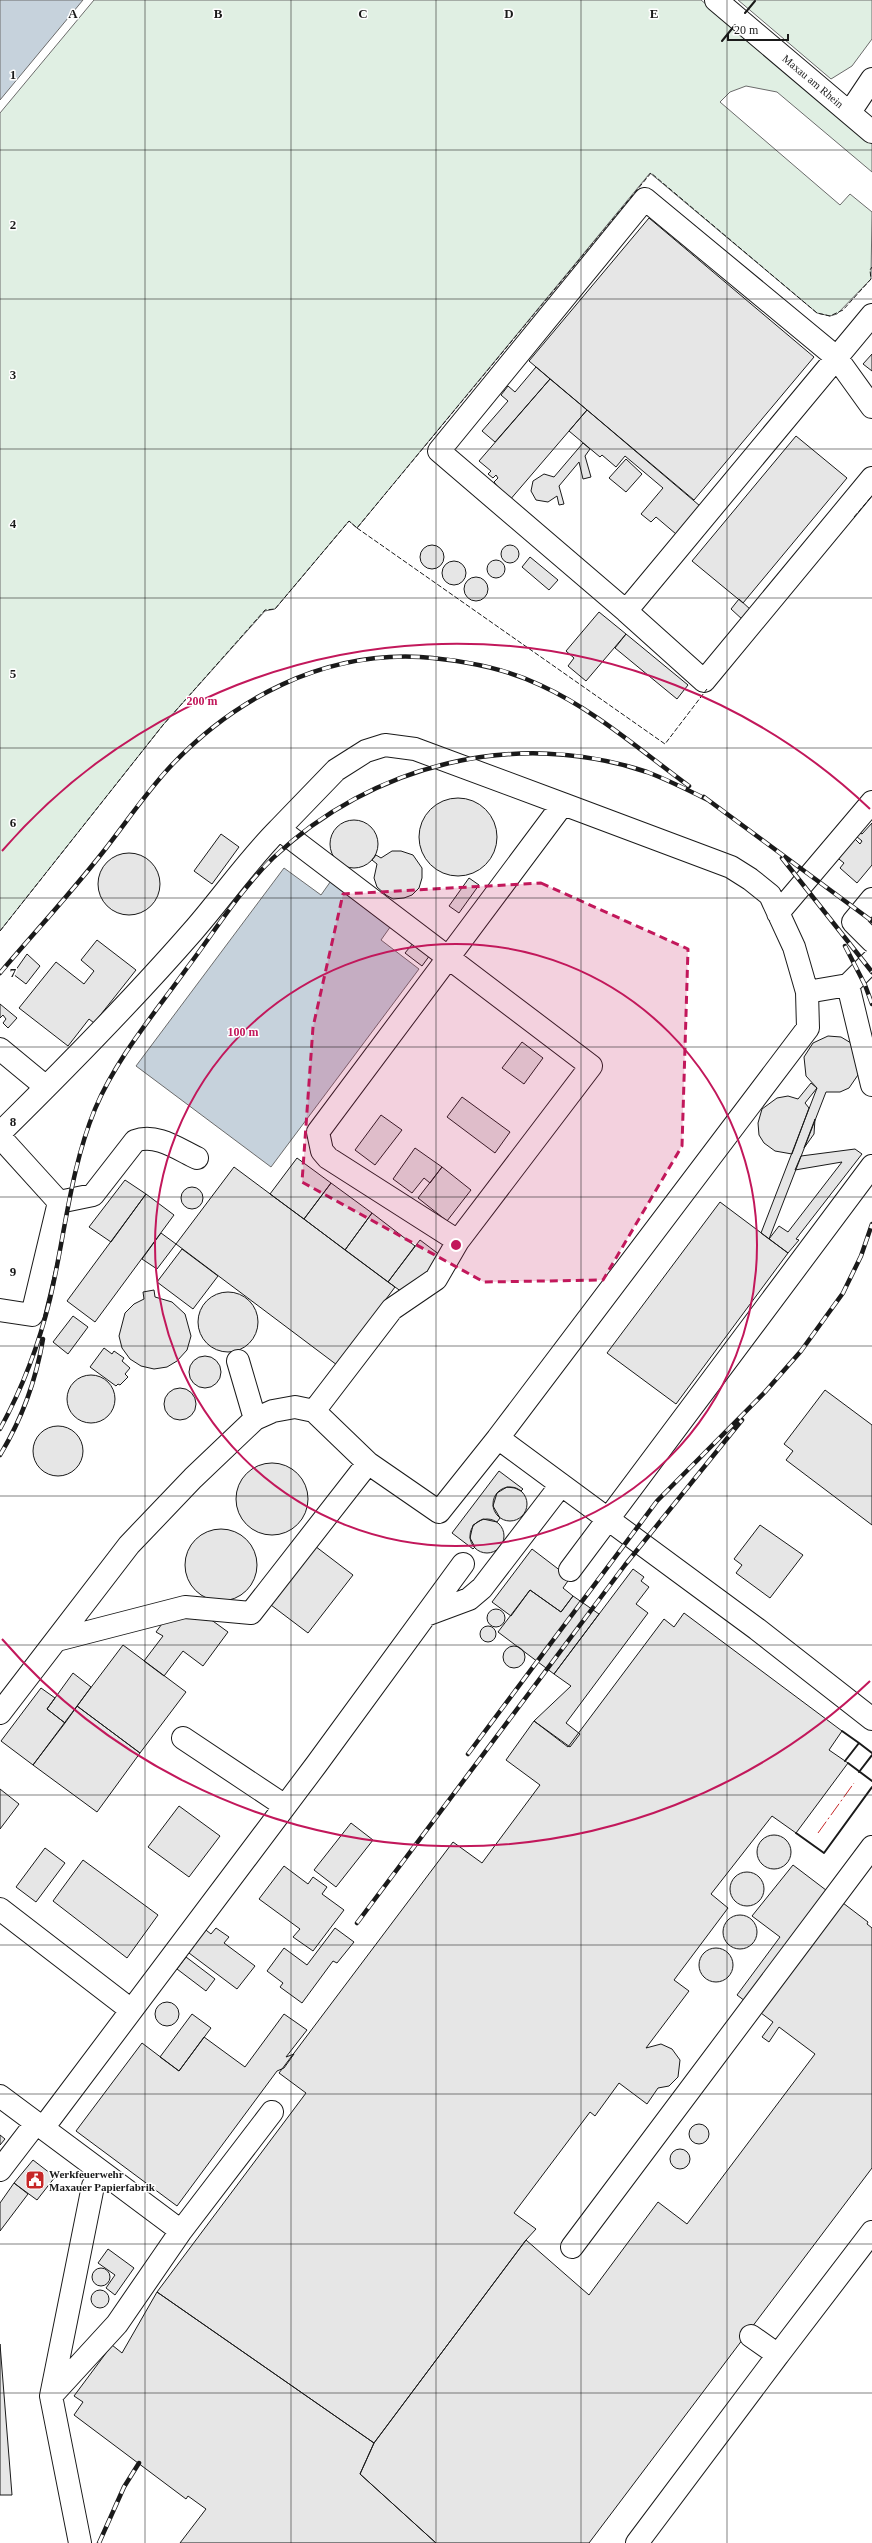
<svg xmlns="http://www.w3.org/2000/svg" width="872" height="2543" viewBox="0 0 872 2543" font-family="Georgia,serif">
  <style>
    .green { fill: #e0efe3; stroke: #6a6a6a }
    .water { fill: #c6d2dc; stroke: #6a6a6a }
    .building { fill: #e6e6e6; stroke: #1a1a1a }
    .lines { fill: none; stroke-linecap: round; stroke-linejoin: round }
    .minor-casing { stroke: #1a1a1a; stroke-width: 24 }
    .minor { stroke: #fff; stroke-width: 22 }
    .rail-casing { stroke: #1a1a1a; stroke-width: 4.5 }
    .rail { stroke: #fff; stroke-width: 3; stroke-dasharray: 9; stroke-linecap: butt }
    .fence { stroke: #1a1a1a; stroke-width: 1; stroke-dasharray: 5 2; stroke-linecap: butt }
    .wall { stroke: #1a1a1a; stroke-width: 2 }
    .power { stroke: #c62828; stroke-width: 1; stroke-dasharray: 14 3 2 3; stroke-linecap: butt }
    .marked { fill: #c2185b; fill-opacity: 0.2; stroke: #c2185b; stroke-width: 3; stroke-dasharray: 8 5; stroke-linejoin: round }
    .grid { fill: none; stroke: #1a1a1a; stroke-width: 1; stroke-opacity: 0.55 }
    .ring { fill: none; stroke: #c2185b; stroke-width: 2 }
    .labels { text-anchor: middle; stroke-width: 3; stroke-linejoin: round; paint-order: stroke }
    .street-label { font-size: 11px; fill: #1a1a1a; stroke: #fff }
    .poi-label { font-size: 11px; font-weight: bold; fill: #1a1a1a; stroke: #fff; text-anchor: start }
    .grid-label { font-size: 13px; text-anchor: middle; font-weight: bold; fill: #1a1a1a; stroke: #fff; stroke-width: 3; stroke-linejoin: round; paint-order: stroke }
    .centre { fill: #c2185b; stroke: #fff; stroke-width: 2 }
    .ring-label { font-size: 12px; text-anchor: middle; font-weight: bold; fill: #c2185b; stroke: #fff; stroke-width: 3; stroke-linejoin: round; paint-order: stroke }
  </style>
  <rect width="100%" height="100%" fill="#fff"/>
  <path class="green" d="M94,0h607l171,142v30l-95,-80 -31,-6 -16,6 -10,10 120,103 10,-11 22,18 -1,67 -34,35 -7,2 -13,-3 -167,-140 -293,355 -8,-7 -74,88 -10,2 -102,114 -163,206v-818z
    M738,0h134v39l-20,27 -21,13z"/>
  <path class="water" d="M0,0h83l-83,100z
    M284,868l37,27 12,-17 60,45 -12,17 38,29 -148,198 -135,-101z"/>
  <path class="building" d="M649,218l165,139 -120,143 -165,-139z
    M872,354v17l-9,-7z
    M536,367l14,12 -55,63 -13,-11 26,-30 -7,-6 7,-9 7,6z
    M550,379l37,31 -78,91 -15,-19 4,-4 -2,-3 -3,3 -5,-4 3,-3 -12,-10z
    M587,410l113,96 -24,28 -20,-17 -5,5 -10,-8 22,-26 -38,-32 -9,11 -14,-12 -2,2 -31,-26z
    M796,436l51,42 -104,125 -51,-42z
    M583,443l7,6 -5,7 6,21 -8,2 -4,-17 -20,24 5,18 -5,1 -2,-9 -9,6 -12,-2 -5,-9 2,-10 11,-7 10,3z
    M626,459l16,15 -16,18 -17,-14z
    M501 554a9 9 0 1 1 18 0a9 9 0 1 1-18 0Z
    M420 557a12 12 0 1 1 24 0a12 12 0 1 1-24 0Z
    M530,557l28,23 -9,10 -27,-23z
    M487 569a9 9 0 1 1 18 0a9 9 0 1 1-18 0Z
    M442 573a12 12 0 1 1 24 0a12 12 0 1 1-24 0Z
    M464 589a12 12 0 1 1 24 0a12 12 0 1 1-24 0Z
    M739,599l12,11 -8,10 -12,-11z
    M599,612l27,22 -40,47 -18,-15 6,-8 -8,-7z
    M626,634l62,51 -11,14 -62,-51z
    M419 837a39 39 0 1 1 78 0a39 39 0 1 1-78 0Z
    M330 844a24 24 0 1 1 48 0a24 24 0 1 1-48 0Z
    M872,823v42l-15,18 -17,-15 4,-5 -9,-7 17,-20 8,8 2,-3 -6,-5 3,-4 3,2z
    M221,834l18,13 -27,37 -18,-13z
    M392,851h9l12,4 9,13v10l-3,10 -7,7 -8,3 -11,1 -7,-4 -9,-8 -3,-9 3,-14 -5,-4 4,-5 5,3z
    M98 884a31 31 0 1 1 62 0a31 31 0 1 1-62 0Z
    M469,878l10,7 -20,28 -10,-7z
    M97,940l39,30 -42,53 -5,-4 -21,27 -49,-38 37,-46 28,22 10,-13 -13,-11z
    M414,942l16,13 -8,11 -17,-13z
    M27,954l13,12 -14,18 -13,-10z
    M0,1004l17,14 -9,10 -5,-5 3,-4 -3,-4 -3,3z
    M828,1036l13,1 10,6 9,29 -11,16 -9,4h-14l-57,147 -8,-6 56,-145 -11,-12 -2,-19 9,-14z
    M522,1042l21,16 -19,26 -22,-16z
    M811,1083l6,5 -12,15 4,5 -17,46 -17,-3 -11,-8 -5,-8 -1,-12 4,-14 15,-11 11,-2 10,3z
    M462,1097l48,35 -15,21 -48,-36z
    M381,1115l21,15 -27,35 -20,-15z
    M815,1119l-1,15 -10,14z
    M415,1148l27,19 -12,16 -6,-5 -12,15 -19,-14z
    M855,1149l7,5 -66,85 3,1 -11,13 -19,-14 10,-13 9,6 54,-70 -47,8 6,-14z
    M297,1158l34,25 -27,36 -34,-25z
    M234,1167l161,120 -58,78 -161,-121z
    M442,1167l29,23 -24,31 -29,-23z
    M125,1180l21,14 -35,48 -22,-15z
    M331,1183l41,30 -27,37 -41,-31z
    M181 1198a11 11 0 1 1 22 0a11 11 0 1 1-22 0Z
    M146,1194l28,21 -79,107 -28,-21z
    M720,1202l68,51 -112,151 -69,-51z
    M372,1213l43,33 -27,36 -43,-32z
    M161,1233l15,11 -19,25 -15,-10z
    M420,1240l20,15 -31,42 -21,-15z
    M182,1249l36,27 -25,33 -36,-27z
    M154,1290l1,7 17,5 13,12 6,22 -4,14 -10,11 -10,6 -13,2 -13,-3 -11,-7 -8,-11 -3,-12 6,-23 9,-9 10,-5 -1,-7z
    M198 1322a30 30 0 1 1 60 0a30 30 0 1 1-60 0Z
    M73,1316l15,11 -20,27 -15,-12z
    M104,1348l8,6 2,-3 10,7 -2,3 8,7 -5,6 3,3 -8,8 -2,-1 -2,2 -26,-19z
    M189 1372a16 16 0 1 1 32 0a16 16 0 1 1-32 0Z
    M67 1399a24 24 0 1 1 48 0a24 24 0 1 1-48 0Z
    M164 1404a16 16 0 1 1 32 0a16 16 0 1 1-32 0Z
    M825,1390l47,35v100l-86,-65 7,-9 -9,-7z
    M33 1451a25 25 0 1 1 50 0a25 25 0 1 1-50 0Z
    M236 1499a36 36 0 1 1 72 0a36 36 0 1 1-72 0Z
    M499,1471l24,18 -2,2 -6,-3 -8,-1 -10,6 -4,13 7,12 -3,4 -14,-3 -10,6 -3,13 5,9 -2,2 -21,-16z
    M493 1504a17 17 0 1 1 34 0a17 17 0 1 1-34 0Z
    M470 1536a17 17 0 1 1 34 0a17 17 0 1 1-34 0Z
    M760,1525l43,30 -33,43 -34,-25 6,-8 -8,-6z
    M185 1565a36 36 0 1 1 72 0a36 36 0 1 1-72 0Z
    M311,1543l42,32 -45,58 -41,-31z
    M532,1549l38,29 -7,10 10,8 -12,16 -31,-22 -19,26 -19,-14z
    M633,1569l11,8 -3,4 8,6 -13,17 12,9 -82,110 14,11 -10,13 -36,-26 37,-35 -17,-12z
    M530,1590l31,22 12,-16 26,18 -45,60 -56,-42z
    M181,1598l47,34 -25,34 -20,-15 -19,25 -20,-15 19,-25 -7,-4z
    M487 1618a9 9 0 1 1 18 0a9 9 0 1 1-18 0Z
    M684,1613l158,118 -13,19 19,13 -52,70 -24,-17 -61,78 17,14 -54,72 15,11 -43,57 15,-4 11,5 8,11 -2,17 -9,9 -11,2 -11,16 -28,-21 -24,33 -5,-4 -76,101 22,16 -10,11 -152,203 -217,-151 149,-199 -27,-20 174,-231 29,21 58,-78 -34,-25 28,-39 34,26 96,-128 10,8z
    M480 1634a8 8 0 1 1 16 0a8 8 0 1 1-16 0Z
    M123,1645l63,47 -46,61 -63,-47z
    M503 1657a11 11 0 1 1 22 0a11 11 0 1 1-22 0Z
    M73,1673l18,14 -26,36 -18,-14z
    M41,1688l14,10 -8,11 18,14 -32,42 -32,-24z
    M77,1706l63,47 -43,59 -64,-47z
    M0,1789l19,15 -19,25z
    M179,1806l41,30 -31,41 -41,-30z
    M351,1823l22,17 -37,47 -22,-17z
    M757 1852a17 17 0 1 1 34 0a17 17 0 1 1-34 0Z
    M45,1848l20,15 -29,39 -20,-15z
    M83,1860l75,55 -31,43 -74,-57z
    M793,1865l75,57 -1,2 5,4v240l-283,375h-153l-76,-69 14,-31 152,-203 63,55 69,-93 29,22 128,-170 -36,-27 -10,15 -7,-5 11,-15 -36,-27 43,-58 -28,-21z
    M284,1866l24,18 5,-7 14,10 -5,7 22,16 -31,41 -20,-14 7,-8 -41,-30z
    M730 1889a17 17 0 1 1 34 0a17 17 0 1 1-34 0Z
    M723 1932a17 17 0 1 1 34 0a17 17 0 1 1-34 0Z
    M202,1927l9,7 5,-6 13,9 -5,6 31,23 -18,23 -52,-39z
    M335,1928l19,14 -17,21 -4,-2 -31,42 -22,-16 3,-4 -16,-12 17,-23 23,17z
    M699 1965a17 17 0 1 1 34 0a17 17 0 1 1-34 0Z
    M186,1957l29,22 -9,12 -29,-22z
    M155 2014a12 12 0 1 1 24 0a12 12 0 1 1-24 0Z
    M192,2014l19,14 -32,43 -19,-14z
    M284,2014l23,16 -21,27 8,-3 -10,14 -7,3 -100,135 -101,-75 66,-88 37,28 25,-34 41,30z
    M689 2134a10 10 0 1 1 20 0a10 10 0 1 1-20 0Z
    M0,2135l5,4 -5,6z
    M670 2159a10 10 0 1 1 20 0a10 10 0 1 1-20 0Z
    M33,2160l22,17 -18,23 -23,-17z
    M14,2183l14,11 -28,37v-28z
    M108,2249l26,19 -19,27 -9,-7 9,-13 -17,-12z
    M92 2277a9 9 0 1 1 18 0a9 9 0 1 1-18 0Z
    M91 2299a9 9 0 1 1 18 0a9 9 0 1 1-18 0Z
    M157,2292l217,151 -14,31 76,69h-256l26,-34 -18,-13 -2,3 -112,-84 9,-13 -9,-6 38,-51 10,8z
    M0,2344l12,151h-12z"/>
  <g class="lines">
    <g class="minor-casing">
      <path id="minor" d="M716,0l156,132
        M850,112l22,-33
        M872,315l-246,296 -187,-160 206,-252 191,158 36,50
        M626,611l78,70 168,-203
        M872,899l-19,23 19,19
        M778,913l94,-111
        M872,961l-24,24 24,100
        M0,1049l46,38
        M0,1133c66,-65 132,-132 193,-202 29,-33 54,-70 86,-102
        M0,1137l59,65 -27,113 -32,-5
        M59,1202l34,-7 42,-54c21,-8 43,8 62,17
        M458,1241l133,-175 -312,-237 57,-59 30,-19 19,-6 30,4 148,55
        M238,1361l17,58
        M314,1411l78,-102 44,-30 22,-38 -130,-83 -6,-7 -4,-19 245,-328 168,63 19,12 20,16 24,52 13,45 41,-7
        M498,1438l310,-410 -1,-36
        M570,1570l302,-404
        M426,1615l43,-16 13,-11 79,-103
        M57,1640l128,-33 66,6 117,-150 71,49 59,-74 259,191 115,90
        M0,1713l129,-168 64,-67 62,-59 18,-8 22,-4 19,4 54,52
        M183,1738l102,68
        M0,1909l131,101
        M0,2096l102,76
        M43,2128l273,-363 147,-201
        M0,2170l36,-47
        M572,2247l300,-400
        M778,2355l94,-123
        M51,2396l66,-72 64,-93
        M80,2543l-29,-147 42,-210 9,-14 79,59 91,-119
        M637,2543l141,-188 -27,-19"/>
    </g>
    <use href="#minor" class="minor"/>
    <g class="rail-casing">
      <path id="rail" d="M704,797l168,124
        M782,858l90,114
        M845,946l20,39 7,19
        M0,973c34,-40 70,-79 103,-121 22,-28 42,-58 66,-84 65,-70 154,-116 251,-111 41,3 82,10 120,28 55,25 101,66 149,101
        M0,1429c22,-40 39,-85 50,-130 15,-64 20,-129 45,-190 22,-52 60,-96 92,-141 28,-37 53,-78 86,-110 99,-94 244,-130 374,-86 21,8 41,18 61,28
        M0,1455c22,-36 36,-75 43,-116
        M468,1754l189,-253 108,-109 36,-41 42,-58 18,-37 11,-32
        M357,1923l268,-358 117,-145
        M99,2543l25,-56 15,-24"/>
    </g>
    <use href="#rail" class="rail"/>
    <path class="fence" d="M854,517l18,-21
      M357,528l308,216 42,-55
      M0,931l163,-206 102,-115 10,-1 74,-88 8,7 294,-355 166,140 13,3 13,-6 28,-31 -1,-9 2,-3"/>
    <path class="wall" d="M745,13l10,-12
      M722,41l13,-16
      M842,1731l17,12
      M845,1761l14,-18 13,10
      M848,1763l24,18
      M859,1772l13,-17
      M796,1833l28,20 48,-66"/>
    <path class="power" d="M818,1833l36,-50"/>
  </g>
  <path class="marked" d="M541,883l147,66 -6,197 -79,134 -119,2 -182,-100 11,-155 30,-133z"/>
  <path class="grid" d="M145,0v2543M291,0v2543M436,0v2543M581,0v2543M727,0v2543M0,150h872M0,299h872M0,449h872M0,598h872M0,748h872M0,898h872M0,1047h872M0,1197h872M0,1346h872M0,1496h872M0,1645h872M0,1795h872M0,1945h872M0,2094h872M0,2244h872M0,2393h872"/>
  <g class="ring">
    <circle cx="456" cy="1245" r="301"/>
    <path d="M870 1681A601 601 0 0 1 2 1639M2 851A601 601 0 0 1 870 809"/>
  </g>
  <defs>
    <g id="civic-square" transform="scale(1)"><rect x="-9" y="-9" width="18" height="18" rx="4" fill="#c62828" stroke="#fff"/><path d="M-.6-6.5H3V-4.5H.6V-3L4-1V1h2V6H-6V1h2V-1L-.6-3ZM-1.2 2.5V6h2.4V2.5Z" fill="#fff"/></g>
  </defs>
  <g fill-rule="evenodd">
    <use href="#civic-square" x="35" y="2180"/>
  </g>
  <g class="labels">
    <g class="street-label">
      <text transform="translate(813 81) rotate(40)" y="4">Maxau am Rhein</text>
    </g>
    <g class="poi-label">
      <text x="49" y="2178">Werkfeuerwehr<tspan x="49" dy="13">Maxauer Papierfabrik</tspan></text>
    </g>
  </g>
  <g class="grid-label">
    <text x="73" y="18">A</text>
    <text x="218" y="18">B</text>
    <text x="363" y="18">C</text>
    <text x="509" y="18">D</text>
    <text x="654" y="18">E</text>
    <text x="13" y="79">1</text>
    <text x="13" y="229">2</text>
    <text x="13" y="379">3</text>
    <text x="13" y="528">4</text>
    <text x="13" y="678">5</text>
    <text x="13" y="827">6</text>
    <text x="13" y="977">7</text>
    <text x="13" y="1126">8</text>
    <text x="13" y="1276">9</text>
  </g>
  <circle cx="456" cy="1245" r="6" class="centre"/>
  <g class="ring-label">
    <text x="202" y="705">200 m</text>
    <text x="243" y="1036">100 m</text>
  </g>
  <path d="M728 34v6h60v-6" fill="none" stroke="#1a1a1a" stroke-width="2"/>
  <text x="734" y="34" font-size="12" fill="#1a1a1a" stroke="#ffffff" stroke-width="3" paint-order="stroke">20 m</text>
</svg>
